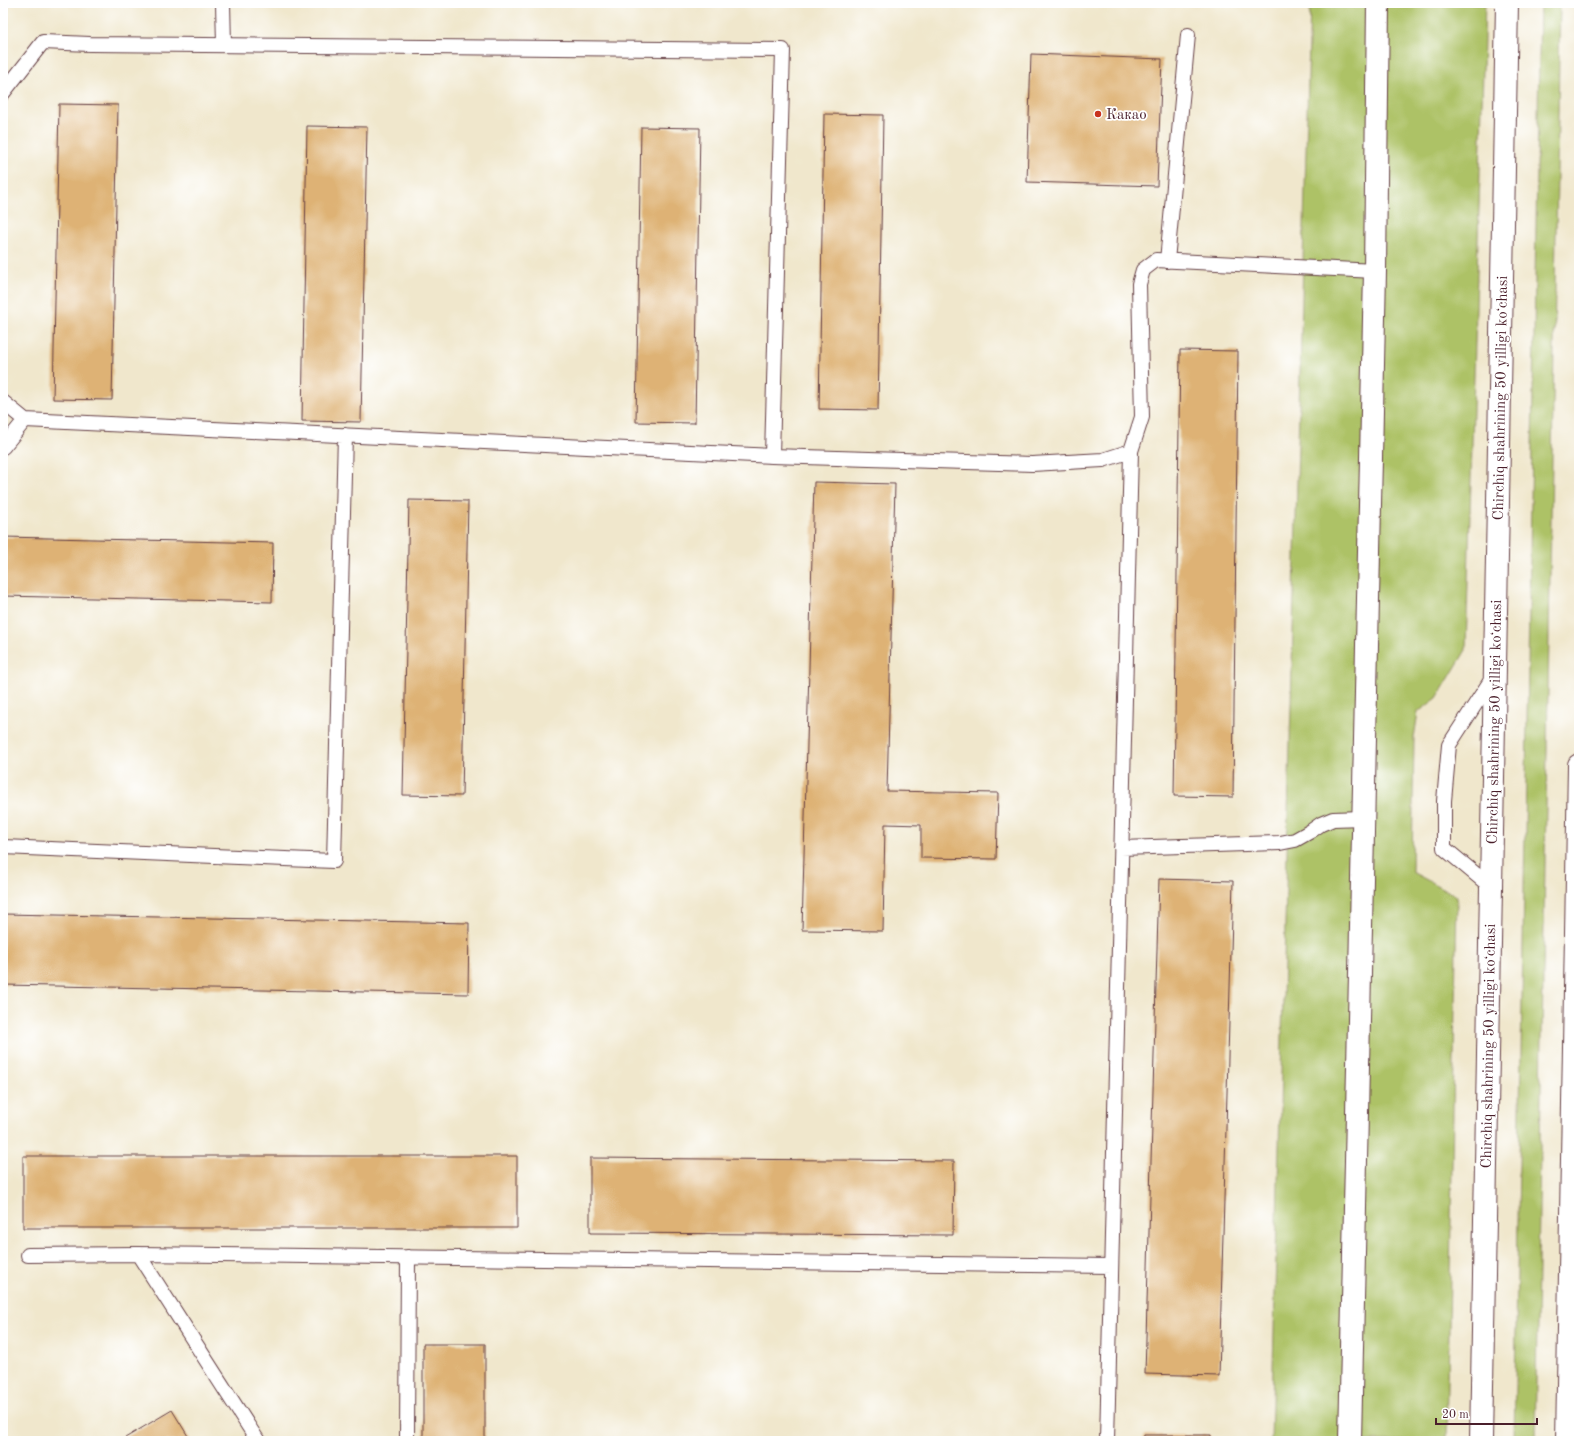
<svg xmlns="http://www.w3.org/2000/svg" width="1582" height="1444" viewBox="0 0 1582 1444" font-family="'Old Standard TT',serif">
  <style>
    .green { fill: #adc266; stroke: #7c7048 }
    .building { fill: #deb275 }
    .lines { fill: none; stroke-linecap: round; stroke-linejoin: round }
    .service-casing { stroke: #633d43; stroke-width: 16 }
    .minor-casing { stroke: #633d43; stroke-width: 24 }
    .secondary-casing { stroke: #633d43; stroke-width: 24 }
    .service { stroke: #fff; stroke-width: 14 }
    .minor { stroke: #fff; stroke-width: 22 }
    .secondary { stroke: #fff; stroke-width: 22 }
    .poi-dot { fill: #c8321e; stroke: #fff; stroke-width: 1.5 }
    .labels { text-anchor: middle; stroke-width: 3.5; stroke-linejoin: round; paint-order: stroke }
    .poi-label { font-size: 15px; fill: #4a1f2b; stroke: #fff; text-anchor: start }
    .street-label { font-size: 15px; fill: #4a1f2b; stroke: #fff }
  </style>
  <rect width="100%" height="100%" fill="#fff"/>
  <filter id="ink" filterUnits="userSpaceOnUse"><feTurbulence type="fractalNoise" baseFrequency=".025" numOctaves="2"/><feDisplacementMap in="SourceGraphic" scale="8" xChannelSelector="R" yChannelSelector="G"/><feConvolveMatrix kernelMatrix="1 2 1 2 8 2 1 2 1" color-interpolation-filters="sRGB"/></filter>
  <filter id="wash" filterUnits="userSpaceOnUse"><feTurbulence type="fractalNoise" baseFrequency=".012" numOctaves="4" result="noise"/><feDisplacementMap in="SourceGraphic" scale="16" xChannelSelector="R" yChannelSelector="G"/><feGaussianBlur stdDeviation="0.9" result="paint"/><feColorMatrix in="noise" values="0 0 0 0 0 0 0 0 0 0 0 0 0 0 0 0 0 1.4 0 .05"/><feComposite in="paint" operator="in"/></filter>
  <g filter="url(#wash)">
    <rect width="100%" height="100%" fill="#f0e7cc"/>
    <path class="green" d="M1310,3h175l-19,647 -29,48 -19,14 -4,26 -2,134 45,24 -10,545h-176z
      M1540,3h20l-25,1438h-21z"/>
    <g id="blocks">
      <path class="building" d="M1031,54l131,5 -5,127 -130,-4z
        M59,104l59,1 -6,295 -59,-1z
        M824,114l59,1 -5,295 -59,-1z
        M307,126l60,1 -6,295 -59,-1z
        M641,127l59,1 -5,295 -59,-1z
        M1180,350l58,1 -5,446 -59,-1z
        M814,482l81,2 -8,307 111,2 -2,66 -75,-1v-33l-36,-1 -2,107 -81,-1z
        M409,500l59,1 -6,295 -59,-1z
        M3,537l270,6 -1,59 -269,-6z
        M1159,879l74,2 -14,495 -74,-2z
        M3,914l466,9 -1,71 -465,-9z
        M23,1156h494v72h-494z
        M590,1158l364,3 -1,74 -363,-2z
        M423,1344h62v97h-62z
        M172,1410l19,31h-71z
        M1144,1435h67v6h-68z"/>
    </g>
  </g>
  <g filter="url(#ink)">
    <use href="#blocks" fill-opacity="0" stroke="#633d43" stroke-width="1"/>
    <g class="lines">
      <g class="service-casing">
        <path id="service" d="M223,3l1,42
          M3,93l40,-51 47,2 693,6 -11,406
          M1167,261l21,-226
          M3,402l22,18
          M3,447l22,-27 747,36 260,8 71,-4 28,-9 11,-34 -3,-133 4,-14 13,-10 219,11
          M3,847l331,14 11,-426
          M1121,848l159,-5 15,-3 16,-9 10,-7 12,-5 29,-1
          M1491,887l-47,-39v-47l5,-56 44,-68
          M138,1254l120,187
          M28,1255l110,-1 973,12
          M407,1441l1,-184
          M1107,1441l24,-990"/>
      </g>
      <g class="minor-casing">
        <path id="minor" d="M1350,1441l25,-1170 3,-268"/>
      </g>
      <g class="secondary-casing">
        <path id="secondary" d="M1481,1441l26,-1438
          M1567,1441l12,-676"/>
      </g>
      <use href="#service" class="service"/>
      <use href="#minor" class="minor"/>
      <use href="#secondary" class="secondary"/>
    </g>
  </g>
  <circle class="poi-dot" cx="1098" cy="114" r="4"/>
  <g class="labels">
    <g class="poi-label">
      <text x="1106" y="119">Какао</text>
    </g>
    <g class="street-label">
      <text transform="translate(1500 398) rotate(-89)" y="5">Chirchiq shahrining 50 yilligi koʻchasi</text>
      <text transform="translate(1494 722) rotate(-89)" y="5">Chirchiq shahrining 50 yilligi koʻchasi</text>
      <text transform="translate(1488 1046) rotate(-89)" y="5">Chirchiq shahrining 50 yilligi koʻchasi</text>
    </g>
  </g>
  <rect width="1582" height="1444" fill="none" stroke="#fff" stroke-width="16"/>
  <path d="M1436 1418v6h101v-6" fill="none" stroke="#4a1f2b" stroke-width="2"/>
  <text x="1442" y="1418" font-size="12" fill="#4a1f2b" stroke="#ffffff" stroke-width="3" paint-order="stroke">20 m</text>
</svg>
